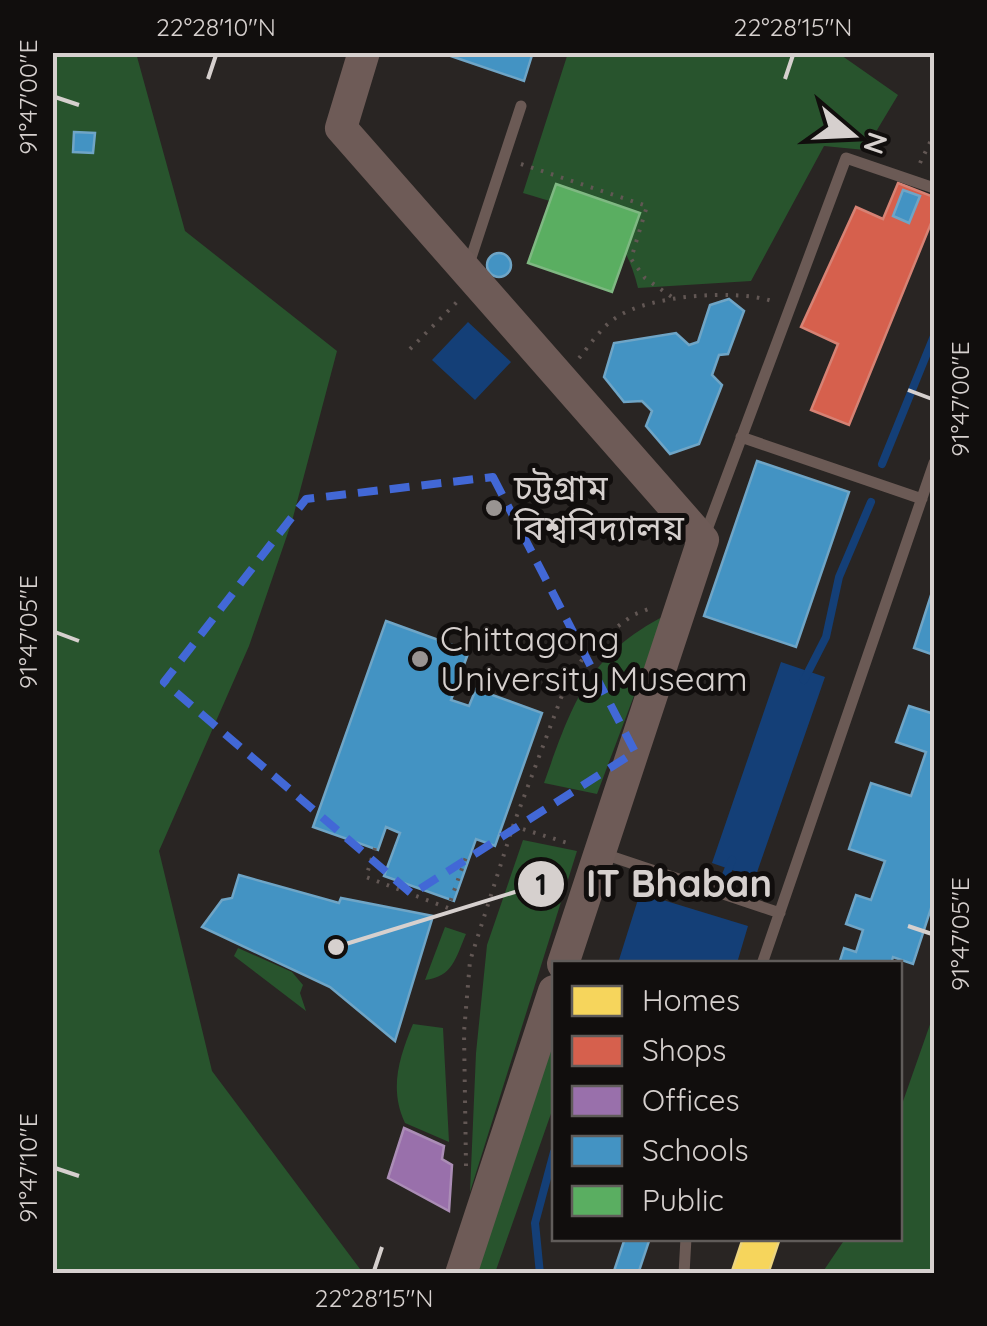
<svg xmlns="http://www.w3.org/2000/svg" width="987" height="1326" viewBox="0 0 987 1326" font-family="Quicksand,'Noto Sans Bengali',sans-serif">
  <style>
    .green { fill: #28542d }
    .water { fill: #143f77 }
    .homes { fill: #f6d55c; stroke: #ecd47e; stroke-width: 2.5 }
    .shops { fill: #d6604d; stroke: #d68274; stroke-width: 2.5 }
    .offices { fill: #9970ab; stroke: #ab8db6; stroke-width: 2.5 }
    .schools { fill: #4393c3; stroke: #6fa5c6; stroke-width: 2.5 }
    .public { fill: #5aae61; stroke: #7fb882; stroke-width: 2.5 }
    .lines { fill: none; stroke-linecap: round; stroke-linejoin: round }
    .stream { stroke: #143f77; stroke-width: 8 }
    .path { stroke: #625754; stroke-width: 4; stroke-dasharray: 2.5 8; stroke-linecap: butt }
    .lane { stroke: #6b5a55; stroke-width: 11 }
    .secondary { stroke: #6e5b57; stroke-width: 32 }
    .marked { fill: none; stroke: #4268d6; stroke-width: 8; stroke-dasharray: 20 12; stroke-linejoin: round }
    .ticks { fill: none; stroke: #d6d0ce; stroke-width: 4 }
    .poi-dot { fill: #999492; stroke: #110e0d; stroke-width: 4 }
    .labels { text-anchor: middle; stroke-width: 10; stroke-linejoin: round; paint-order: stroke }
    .poi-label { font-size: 35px; fill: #d6d0ce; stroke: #110e0d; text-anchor: start }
    .leader { fill: none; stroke: #d6d0ce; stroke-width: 4 }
    .callout-dot { fill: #d6d0ce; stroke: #110e0d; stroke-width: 4 }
    .mark-label { font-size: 30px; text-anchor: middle; font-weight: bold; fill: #111 }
    .callout-label { font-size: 38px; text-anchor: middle; font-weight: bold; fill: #d6d0ce; stroke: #110e0d; stroke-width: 10; stroke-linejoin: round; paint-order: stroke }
    .neatline { fill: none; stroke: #d6d0ce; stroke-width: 4 }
    .ticks-label { font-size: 25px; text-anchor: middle; fill: #d6d0ce }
  </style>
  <rect width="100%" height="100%" fill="#292523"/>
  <path class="green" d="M52,53h84l49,178 152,120 -45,170 -43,125 -90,205 53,220 151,202h-310z
    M568,53h270l60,42 -33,55 -41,-4 -73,135 -113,7c-17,-70 -53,-76 -115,-95z
    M664,616l-67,178 -53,-11c28,-78 43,-127 120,-167z
    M523,840l54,11 -107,341 6,-139 11,-108z
    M445,927l21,7c-10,23 -13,43 -41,46z
    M238,948l54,24 11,13 -3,8 6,18 -72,-55z
    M934,1013v260h-112l23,-34 55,-1v-128z
    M413,1024l30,4 6,114 -44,-19c-16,-34 -6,-65 8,-99z
    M554,1026v79l-59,168 -28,1z"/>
  <path class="water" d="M468,322l43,40 -36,38 -43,-40z
    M781,662l44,15 -70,201 -43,-15z
    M640,893l108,33 -11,37h-119z"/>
  <path class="homes" d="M743,1238h37l-12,36h-37z"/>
  <path class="shops" d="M898,183l36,14v19l-85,209 -38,-15 27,-66 -37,-17 55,-120 27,12z"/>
  <path class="offices" d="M404,1128l40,18 -2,13 10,6 -3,46 -61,-33z"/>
  <path class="schools" d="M533,52l-9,29 -82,-28 47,1z
    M74,132l21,1 -2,20 -20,-1z
    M903,190l17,6 -11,27 -16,-7z
    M487 265a12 12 0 1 1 24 0a12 12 0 1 1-24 0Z
    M729,299l15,12 -16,43 -9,1 -7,20 10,10 -23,59 -29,10 -24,-28 6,-15 -10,-10 -18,1 -20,-25 10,-34 62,-10 13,12 9,-3 12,-37z
    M757,461l92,31 -53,155 -92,-31z
    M934,586v69l-20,-7z
    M386,621l83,30 -18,49 18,6 7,-17 66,24 -47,133 -19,-7 -22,62 -70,-25 16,-43 -14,-6 -8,23 -65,-23z
    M909,706l25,8v185l-21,65 -20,-7 -2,7h-52l5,-16 12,4 7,-22 -17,-6 10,-29 15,5 14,-39 -36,-12 22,-66 40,13 15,-44 -30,-10z
    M239,875l100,28 2,-5 92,18 -38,125 -65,-54 -128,-60 20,-27 10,-2z
    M625,1238h25l-12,36h-25z"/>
  <path class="public" d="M556,184l84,29 -28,79 -84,-29z"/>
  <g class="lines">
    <path class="stream" d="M882,464l52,-128
      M804,680l22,-43 13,-60 32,-75
      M726,875l6,-15
      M540,1274l-5,-51 19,-71"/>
    <path class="path" d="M920,163l14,-29
      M521,164l126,42 -16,53 14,19 31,22
      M410,349l48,-48
      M579,358c11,-13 23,-32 38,-41 33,-22 119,-28 155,-16
      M513,826l58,18
      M375,848l-9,29 82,31 18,-51
      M466,1166l-2,-134 6,-71 43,-135 51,-136 25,-42 44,-33 18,-7"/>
    <path class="lane" d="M468,267l53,-161
      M741,437l181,62
      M705,535l141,-377 88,30
      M604,854l176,59
      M762,964l172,-501
      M684,1274l2,-36"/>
    <path class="secondary" d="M364,52l-23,76 362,412 -140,424
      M461,1274l93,-283"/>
  </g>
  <path class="marked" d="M493,477l142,275 -223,142 -248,-212 142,-183z"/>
  <path class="ticks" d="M208,79l8,-24M785,79l8,-24M55,97l24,8M908,390l24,9M55,632l24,9M908,926l24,8M55,1168l24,8M374,1271l8,-24"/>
  <g class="poi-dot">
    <circle cx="494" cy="508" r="10"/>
    <circle cx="420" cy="659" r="10"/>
  </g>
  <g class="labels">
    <g class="poi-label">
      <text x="514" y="500">চট্টগ্রাম<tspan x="514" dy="40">বিশ্ববিদ্যালয়</tspan></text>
      <text x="440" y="651">Chittagong<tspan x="440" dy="40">University Museam</tspan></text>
    </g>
  </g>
  <path class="leader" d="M336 947L541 884"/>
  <g class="callout-dot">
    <circle cx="336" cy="947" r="10"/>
    <circle cx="541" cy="884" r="25"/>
  </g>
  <g class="mark-label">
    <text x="541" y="895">1</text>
  </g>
  <g class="callout-label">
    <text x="679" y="897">IT Bhaban</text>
  </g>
  <rect width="987" height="1326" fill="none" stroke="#110e0d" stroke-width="110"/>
  <rect x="552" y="961" width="350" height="280" fill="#110e0d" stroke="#605c5a" stroke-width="2.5"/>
  <rect x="572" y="986" width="50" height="30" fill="#f6d55c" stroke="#605c5a" stroke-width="2.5"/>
  <text x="642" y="1011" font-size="30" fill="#d6d0ce">Homes</text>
  <rect x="572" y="1036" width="50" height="30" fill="#d6604d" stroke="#605c5a" stroke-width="2.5"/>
  <text x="642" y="1061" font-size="30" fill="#d6d0ce">Shops</text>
  <rect x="572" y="1086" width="50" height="30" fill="#9970ab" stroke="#605c5a" stroke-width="2.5"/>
  <text x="642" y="1111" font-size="30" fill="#d6d0ce">Offices</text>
  <rect x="572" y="1136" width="50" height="30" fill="#4393c3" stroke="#605c5a" stroke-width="2.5"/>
  <text x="642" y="1161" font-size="30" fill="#d6d0ce">Schools</text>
  <rect x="572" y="1186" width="50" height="30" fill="#5aae61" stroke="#605c5a" stroke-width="2.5"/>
  <text x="642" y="1211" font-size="30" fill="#d6d0ce">Public</text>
  <g transform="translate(852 135) rotate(109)" stroke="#110e0d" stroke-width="8" paint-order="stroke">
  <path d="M0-8L18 38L0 25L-18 38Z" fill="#d6d0ce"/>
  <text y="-15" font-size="28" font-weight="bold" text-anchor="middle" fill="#d6d0ce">N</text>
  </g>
  <rect x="55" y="55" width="877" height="1216" class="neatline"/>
  <g class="ticks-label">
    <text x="216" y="36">22°28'10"N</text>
    <text x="793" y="36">22°28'15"N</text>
    <text transform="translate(28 97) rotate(-90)" y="9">91°47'00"E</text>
    <text transform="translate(960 399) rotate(-90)" y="9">91°47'00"E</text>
    <text transform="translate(28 632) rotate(-90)" y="9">91°47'05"E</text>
    <text transform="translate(960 934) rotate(-90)" y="9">91°47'05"E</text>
    <text transform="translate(28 1168) rotate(-90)" y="9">91°47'10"E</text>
    <text x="374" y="1307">22°28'15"N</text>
  </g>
</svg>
